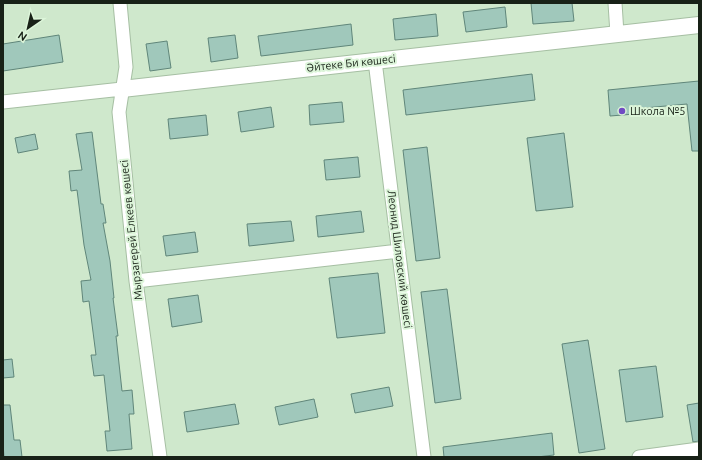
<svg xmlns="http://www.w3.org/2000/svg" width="702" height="460" viewBox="0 0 702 460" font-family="Ubuntu,sans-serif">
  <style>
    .building { fill: #a0c8bb; stroke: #60867a }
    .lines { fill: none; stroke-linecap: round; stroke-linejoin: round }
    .minor-casing { stroke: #a6bfa3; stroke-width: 15 }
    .tertiary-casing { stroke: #a6bfa3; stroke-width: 18 }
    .minor { stroke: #fff; stroke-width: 13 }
    .tertiary { stroke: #fff; stroke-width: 16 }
    .poi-dot { fill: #704ac3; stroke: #dcf5d9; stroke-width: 1.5 }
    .labels { text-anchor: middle; stroke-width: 4; stroke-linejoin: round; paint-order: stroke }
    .street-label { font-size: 11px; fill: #182117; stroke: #dcf5d9 }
    .poi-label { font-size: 11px; fill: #182117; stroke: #dcf5d9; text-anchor: start }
  </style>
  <rect width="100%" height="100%" fill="#cfe8cc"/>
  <path class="building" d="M531,3h41l2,18 -41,3z
    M505,7l2,20 -41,5 -3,-20z
    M436,14l2,22 -43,4 -2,-21z
    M351,24l2,21 -92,11 -3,-20z
    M59,35l4,27 -60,9v-27z
    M235,35l3,23 -27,4 -3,-24z
    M167,41l4,27 -21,3 -4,-27z
    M532,74l3,26 -129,15 -3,-25z
    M699,81v70h-7l-5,-47 -53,5 1,5 -25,2 -2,-26z
    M342,102l2,20 -34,3 -1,-20z
    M271,107l3,20 -33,5 -3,-20z
    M206,115l2,20 -38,4 -2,-20z
    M92,132l9,72h2l3,19h-3l7,38 4,37h-1l5,38h-2l6,55 10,-1 2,24h-5l3,35 -25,2 -2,-20h5l-6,-56 -10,1 -3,-21h5l-7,-54 -6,1 -2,-21 10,-1 -7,-35 -7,-55 -6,1 -2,-20 13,-1 -6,-36z
    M564,133l9,74 -37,4 -9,-73z
    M35,134l3,15 -20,4 -3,-15z
    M427,147l13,111 -24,3 -13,-111z
    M358,157l2,20 -34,3 -2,-20z
    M361,211l3,21 -46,5 -2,-21z
    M291,221l3,20 -45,5 -2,-22z
    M195,232l3,20 -32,4 -3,-20z
    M378,273l7,60 -48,5 -8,-60z
    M447,289l14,110 -26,4 -14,-111z
    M198,295l4,27 -30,5 -4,-28z
    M588,340l17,109 -26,4 -17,-109z
    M12,359l2,18 -11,1v-18z
    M656,366l7,51 -37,5 -7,-52z
    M389,387l4,19 -38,7 -4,-19z
    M314,399l4,18 -39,8 -4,-18z
    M699,403v38l-6,1 -6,-37z
    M235,404l4,20 -52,8 -3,-20z
    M3,405h7l4,35h6l2,17h-18l-1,-14z
    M552,433l2,22 -17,2h-93l-1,-10z"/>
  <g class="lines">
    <g class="minor-casing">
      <path id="minor" d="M120,3l6,64 -7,45 17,169 24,176
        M615,3l2,31
        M375,61l49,396
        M3,102l119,-13
        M136,281l263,-30
        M639,457l60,-8"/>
    </g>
    <g class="tertiary-casing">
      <path id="tertiary" d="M122,89l577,-64"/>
    </g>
    <use href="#minor" class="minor"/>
    <use href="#tertiary" class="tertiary"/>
  </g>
  <circle class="poi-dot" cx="622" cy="111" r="4"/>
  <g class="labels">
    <g class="street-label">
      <text transform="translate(351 63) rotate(-6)" y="4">Әйтеке Би көшесі</text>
      <text transform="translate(131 230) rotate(-96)" y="4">Мырзагерей Елкеев көшесі</text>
      <text transform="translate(400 259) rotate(83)" y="4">Леонид Шиловский көшесі</text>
    </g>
    <g class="poi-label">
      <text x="630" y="115">Школа №5</text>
    </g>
  </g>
  <rect width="702" height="460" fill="none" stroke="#182117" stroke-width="8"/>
  <g transform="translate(28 28) rotate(214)" stroke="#dcf5d9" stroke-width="3" paint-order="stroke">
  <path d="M0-3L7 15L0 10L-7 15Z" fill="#182117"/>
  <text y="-6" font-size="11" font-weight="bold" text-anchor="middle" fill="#182117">N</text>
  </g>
</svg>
